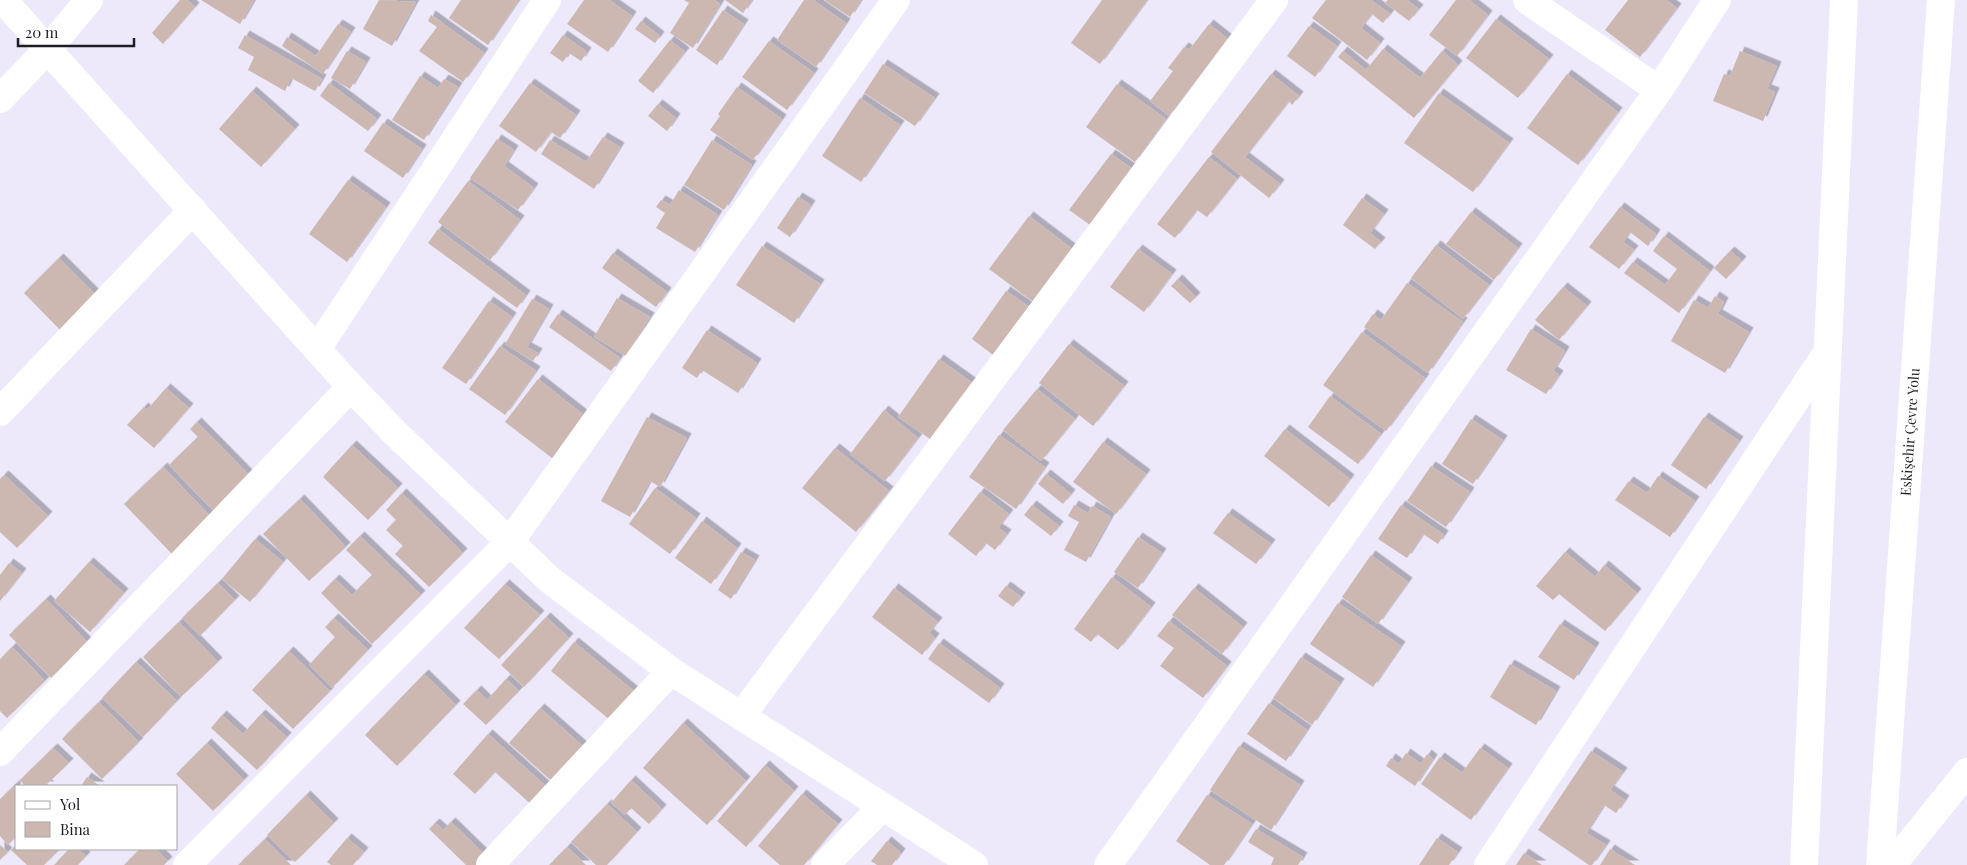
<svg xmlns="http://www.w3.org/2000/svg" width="1967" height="865" viewBox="0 0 1967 865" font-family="'Playfair Display',serif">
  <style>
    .building { fill: #ccb8b1; filter: url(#shadow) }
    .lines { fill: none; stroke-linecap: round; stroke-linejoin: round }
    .minor { stroke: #fff; stroke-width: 28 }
    .tertiary { stroke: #fff; stroke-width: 28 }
    .trunk { stroke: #fff; stroke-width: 28 }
    .labels { text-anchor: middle; stroke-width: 5; stroke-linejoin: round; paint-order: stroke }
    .street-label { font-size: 14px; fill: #1f1d24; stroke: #fff }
  </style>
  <defs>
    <filter id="shadow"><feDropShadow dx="4.5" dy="-4.5" stdDeviation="0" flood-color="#0004"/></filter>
  </defs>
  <rect width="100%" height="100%" fill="#ede8fa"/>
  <path class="building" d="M180,0h7l8,7 -32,37 -11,-11z
    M201,0h53l-14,24z
    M379,0l37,2 -24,44 -29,-17z
    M461,0h56l1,1 -30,44 -39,-27z
    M584,0h25l23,16 -24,36 -41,-28z
    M684,0h30l6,4 -27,44 -23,-15 19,-30z
    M725,0h27l-9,13z
    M804,0h9l33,23 -30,44 -39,-27z
    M824,0h37l-11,17z
    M1102,0h45l-47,64 -29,-21z
    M1326,0h45l19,14 -7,9 -11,-9 -11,14 19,15 -13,17 -55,-42z
    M1388,0h19l12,9 -10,12 -24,-18z
    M1456,0h13l19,15 -31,41 -28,-21z
    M1628,0h38l11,8 -37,49 -35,-27z
    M723,10l21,14 -27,41 -21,-15z
    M431,15l53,38 -21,29 -44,-31 18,-24 -9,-6z
    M1496,19l53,40 -31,39 -52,-40z
    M641,21l19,15 -5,7 -20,-14z
    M338,24l13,8 -28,42 -41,-28 5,-9 29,19z
    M1209,24l19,15 -59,77 -19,-15 23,-30 -5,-3 16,-21 5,3z
    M1309,26l28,20 -22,31 -28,-21z
    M245,35l77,44 -7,12 -24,-13 -6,13 -37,-21 6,-13 -16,-9z
    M563,35l24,17 -6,9 -12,-8 -6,9 -13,-9z
    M670,40l15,12 -32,41 -15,-12z
    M769,41l45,32 -27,37 -45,-33z
    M1383,49l37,29 22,-27 16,14 -44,53 -76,-61 5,-6 23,19z
    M347,51l19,11 -16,27 -19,-11z
    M1740,51l37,15 -10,23 8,3 -12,29 -50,-20 11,-27 6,2z
    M883,64l52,34 -20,28 -51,-33z
    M1271,74l28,22 -7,9 -3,-4 -44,56 35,27 -11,14 -58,-46z
    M1567,74l51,38 -40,53 -51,-37z
    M420,76l18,12 6,-9 14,8 -34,53 -32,-20z
    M329,83l48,36 -9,12 -48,-35z
    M530,83l46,32 -16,23 -9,-6 -15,20 -37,-26z
    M1117,84l49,35 -31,43 -49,-35z
    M737,87l45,32 -29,41 -43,-30 10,-14 -2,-2z
    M252,91l43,38 -34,38 -42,-38z
    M1439,93l70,50 -36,49 -69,-49z
    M860,98l40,27 -39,57 -39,-26z
    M658,104l18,14 -9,13 -19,-15z
    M383,123l39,26 -19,29 -39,-27z
    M603,137l17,10 -26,42 -53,-35 9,-14 36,22z
    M497,139l17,11 -10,16 30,22 -16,22 -48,-32z
    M712,140l40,25 -28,45 -40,-25z
    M1111,154l20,14 -41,57 -21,-15z
    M1209,157l28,22 -30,38 -10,-7 -22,28 -18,-14z
    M348,180l38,27 -39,55 -38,-28z
    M468,181l52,39 -30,40 -52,-38z
    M679,190l39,25 -23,37 -39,-24 9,-15 -9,-6 5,-7 9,5z
    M798,197l13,8 -21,32 -13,-9z
    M1362,198l22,16 -14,19 11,9 -6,7 -32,-24z
    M1620,207l36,27 -8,12 -18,-14 -7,10 11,8 -15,19 -30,-22z
    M1471,212l47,36 -24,32 -48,-36z
    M1029,216l46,35 -39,53 -47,-35z
    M438,229l88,66 -9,13 -89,-65z
    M1664,236l46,35 -31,42 -55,-40 9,-11 32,23 12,-16 -24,-18z
    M1436,245l53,40 -26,34 -52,-41z
    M762,246l58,38 -26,39 -58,-38z
    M1138,249l34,25 -28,38 -34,-25z
    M1730,251l12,10 -16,18 -12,-11z
    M613,253l54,39 -11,15 -54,-39z
    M59,258l45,45 -36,35 -44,-45z
    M1178,279l18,18 -6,6 -19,-17z
    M1407,283l56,39 -35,51 -64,-46 9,-13 8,6z
    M1563,287l24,19 -28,34 -24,-20z
    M1006,291l26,18 -35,49 -25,-19z
    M1715,296l9,6 -6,12 31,18 -24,41 -54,-32 23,-41 14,8z
    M617,298l33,19 -24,39 -32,-19z
    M532,299l17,10 -22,38 11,6 -5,8 -28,-17z
    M489,301l23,16 -46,67 -24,-16z
    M558,314l62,44 -9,13 -62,-44z
    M1531,329l34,22 -12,20 6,4 -13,19 -40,-24z
    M707,330l50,33 -19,30 -36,-23 -5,8 -15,-10z
    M1362,332l63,46 -39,53 -63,-46z
    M1069,344l55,42 -31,40 -54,-43z
    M500,346l36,25 -31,44 -36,-26z
    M939,359l35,25 -41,57 -35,-24z
    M538,379l51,40 -33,42 -51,-39z
    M166,388l23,20 -35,40 -27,-23 17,-18 3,3z
    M1037,389l38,30 -34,42 -38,-31z
    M1330,396l51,38 -23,30 -50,-37z
    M884,410l34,28 -33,43 -35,-27z
    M647,417l40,21 -27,49 -10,-6 -20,36 -29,-16z
    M1704,417l35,24 -33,48 -35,-24z
    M1471,419l32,21 -30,44 -31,-20z
    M197,422l54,55 -36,35 -46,-47 29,-28 -8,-8z
    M1285,429l65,50 -21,28 -65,-51z
    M999,435l46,32 -29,42 -47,-32z
    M1103,442l43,32 -30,40 -43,-32z
    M352,445l46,43 -30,32 -45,-43z
    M835,448l54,43 -33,41 -54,-44z
    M1431,466l39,26 -24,35 -39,-26z
    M163,467l48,50 -39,37 -48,-50z
    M1046,474l25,20 -8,10 -25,-20z
    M4,475l44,41 -31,32 -17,-16v-53z
    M1658,476l37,25 -25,36 -55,-37 14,-19 18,12z
    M655,488l41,30 -26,36 -41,-30z
    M980,492l29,22 -11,14 9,6 -12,16 -9,-7 -10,13 -28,-22z
    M402,493l61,60 -34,34 -34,-33 8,-8 -17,-16 10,-10 -10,-10z
    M300,499l46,48 -37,34 -46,-47z
    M1032,505l27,21 -8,10 -27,-21z
    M1074,505l14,8 4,-7 19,11 -25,45 -22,-12 15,-28 -11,-6z
    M1401,505l43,30 -6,9 -15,-10 -16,24 -29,-19z
    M1228,513l43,31 -15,20 -43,-31z
    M702,521l35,27 -26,36 -36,-26z
    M360,536l61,59 -49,49 -51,-51 14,-14 17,16 20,-20 -26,-25z
    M1138,537l24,16 -24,35 -24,-16z
    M255,539l28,23 -33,40 -28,-23z
    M741,552l14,8 -24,39 -13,-9z
    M1565,552l30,25 9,-12 33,28 -32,38 -46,-37 -6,6 -17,-14z
    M1371,555l37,27 -30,42 -36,-27z
    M89,562l35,31 -34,39 -36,-31z
    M9,563l13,10 -22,28v-26z
    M1112,577l39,30 -33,43 -21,-16 -6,8 -17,-13z
    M218,583l17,17 -35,36 -18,-18z
    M505,584l35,31 -41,44 -35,-31z
    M1006,586l15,11 -8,10 -15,-11z
    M894,588l44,34 -9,11 6,5 -13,17 -50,-38z
    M1194,588l49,39 -21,27 -50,-39z
    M46,599l41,43 -36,36 -42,-43z
    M1338,603l63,43 -28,41 -63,-43z
    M546,617l23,21 -45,49 -23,-22z
    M334,618l34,32 -36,38 -23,-23 26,-28 -10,-10z
    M1169,621l58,45 -24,32 -43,-32 14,-18 -17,-12z
    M179,622l39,40 -37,35 -38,-40z
    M1560,624l35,23 -21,33 -36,-23z
    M574,642l66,54 -24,29 -65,-54z
    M939,643l61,45 -11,15 -61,-44z
    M12,647l33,34 -38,37 -7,-7v-52z
    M289,651l41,40 -37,38 -41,-39z
    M1301,657l39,26 -28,42 -39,-27z
    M136,662l41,39 -34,36 -41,-39z
    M1510,664l46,27 -20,34 -46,-28z
    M424,674l32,31 -59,61 -32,-31z
    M506,679l13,12 -33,34 -23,-21 14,-14 10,10z
    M99,702l40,40 -37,37 -40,-40z
    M1269,703l38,27 -21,31 -39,-27z
    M540,708l46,41 -31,35 -46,-41z
    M261,714l26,23 -30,33 -46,-42 11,-13 21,19z
    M683,723l63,58 -39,44 -64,-57z
    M488,734l61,55 -15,18 -39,-35 -20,22 -22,-20z
    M207,743l37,37 -31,31 -37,-37z
    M1239,746l61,39 -29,45 -61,-40z
    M53,748l16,15 -22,21 3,2h-25l-5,-6z
    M1480,748l28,20 -37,52 -50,-36 19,-27 22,16z
    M1591,751l32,21 -13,18 15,10 -9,13 -12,-8 -18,28 20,12 -14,20h-3l-51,-35z
    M1406,753l15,11 6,-10 6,5 -18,27 -29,-20 5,-8 8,6z
    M765,765l29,26 -48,56 -29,-26z
    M87,777l13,9h-19z
    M631,780l31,29 -13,15 -18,-16 -6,7 -14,-12z
    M16,784v53l-8,8 -8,-9v-37z
    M802,794l36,30 -34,41h-24l-22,-19z
    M306,795l28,28 -39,39 -28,-27z
    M1207,795l45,29 -28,41h-14l-34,-24z
    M607,804l30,28 -30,33h-11l-25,-23z
    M451,822l35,34 -9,9h-11l-37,-36 6,-6 8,7z
    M1256,829l47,28 -5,8h-27l3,-7 -26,-16z
    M347,838l17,14 -11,13h-22l-4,-3z
    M1437,838l21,14 -9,13h-30z
    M265,839l26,26h-53z
    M887,841l14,12 -9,12h-15l-6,-4z
    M0,845l8,7 -8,8z
    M16,845v4h44l-16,16h-17l-16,-15z
    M567,847l19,18h-37z
    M69,849h8l9,7 -8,9h-24z
    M140,849h16l12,12 -4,4h-40z
    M1610,849l25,16h-35z
    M1524,853l18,12h-26z"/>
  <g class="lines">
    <path class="minor" d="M1527,0l132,90
      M0,99l48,-50 41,-49
      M317,349l230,-349
      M0,412l193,-202
      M741,716l533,-716
      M0,752l351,-365
      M187,865l322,-322 387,-543
      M490,865l181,-194
      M825,865l57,-58
      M1108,865l551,-775 58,-90
      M1488,865l340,-514
      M1892,865l75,-93"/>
    <path class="tertiary" d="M3,0l348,387 44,46 155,147 121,91 303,194"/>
    <path class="trunk" d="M1804,865l40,-865
      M1880,865l61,-865"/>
  </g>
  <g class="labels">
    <g class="street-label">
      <text transform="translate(1910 432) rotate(-86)" y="5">Eskişehir Çevre Yolu</text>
    </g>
  </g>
  <rect x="15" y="785" width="162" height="65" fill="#ffffff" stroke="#a5a5a7"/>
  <rect x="25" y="801" width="25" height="8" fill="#ffffff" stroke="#a5a5a7"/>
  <text x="60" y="810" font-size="15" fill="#1f1d24">Yol</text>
  <rect x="25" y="822" width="25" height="15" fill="#ccb8b1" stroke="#a5a5a7"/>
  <text x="60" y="835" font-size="15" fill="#1f1d24">Bina</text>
  <path d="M18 38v8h116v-8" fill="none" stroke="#1f1d24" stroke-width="2.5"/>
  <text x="25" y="38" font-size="15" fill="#1f1d24" stroke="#ffffff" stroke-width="4" paint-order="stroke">20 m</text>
</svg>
